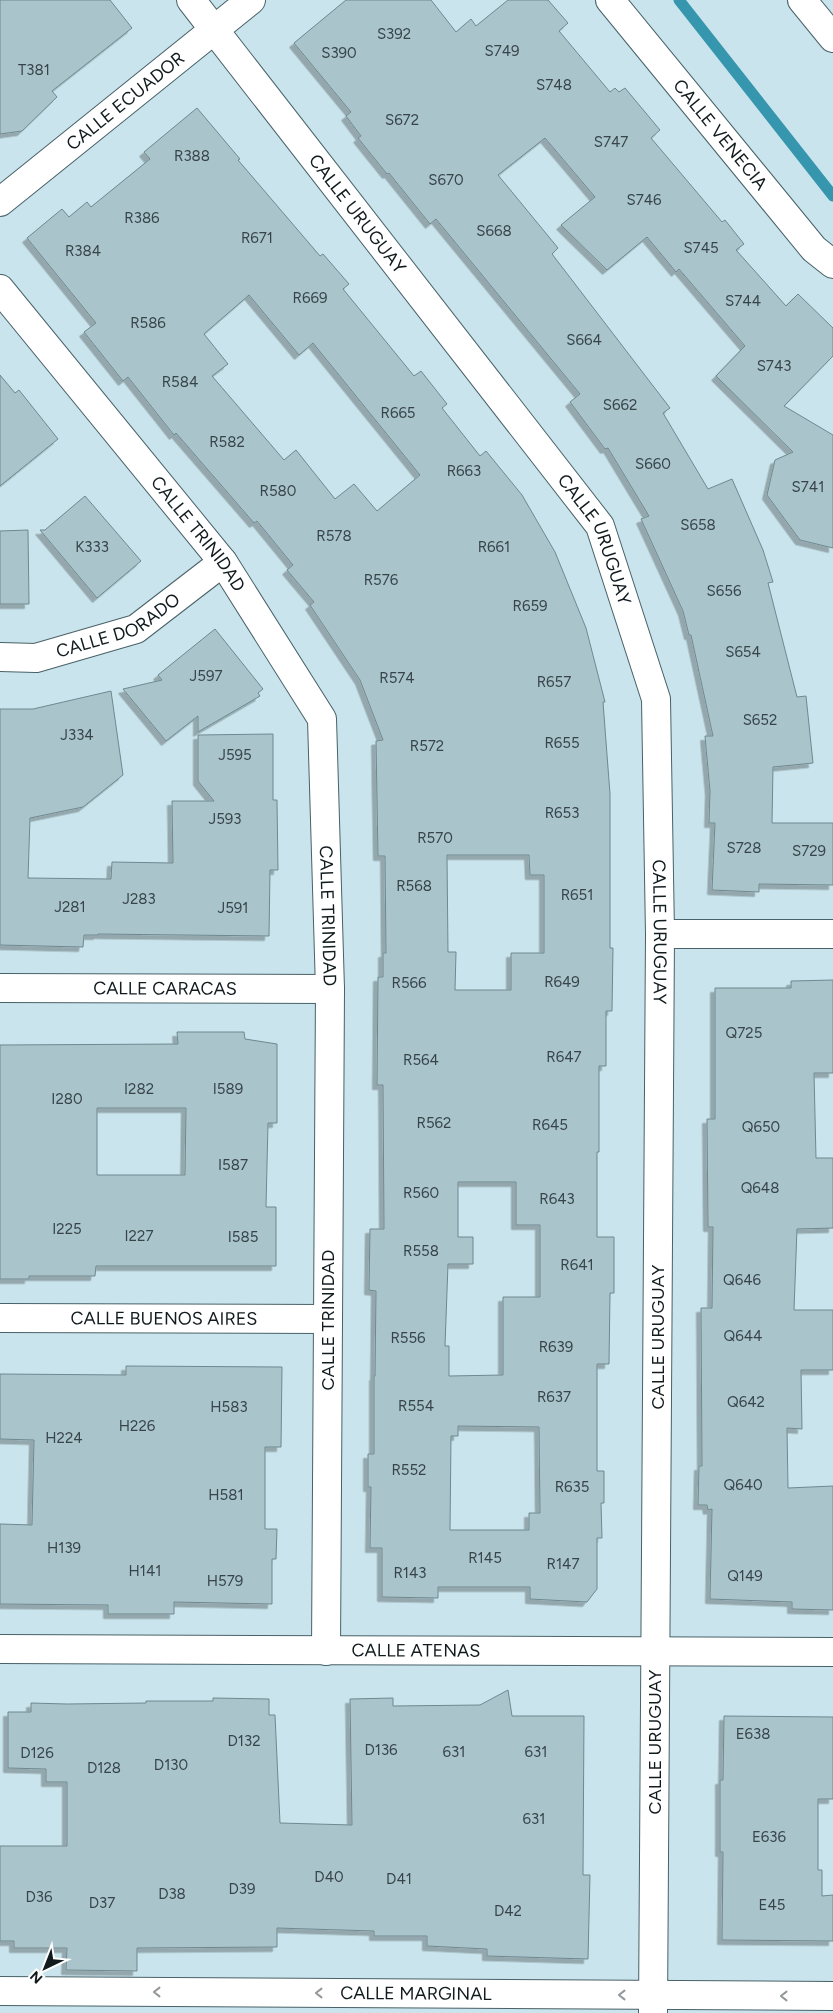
<svg xmlns="http://www.w3.org/2000/svg" width="833" height="2013" viewBox="0 0 833 2013" font-family="Figtree,sans-serif">
  <style>
    .lines { fill: none; stroke-linecap: round; stroke-linejoin: round }
    .stream { stroke: #3696ae; stroke-width: 11 }
    .building { fill: #aac4cc; stroke: #708890; fill-rule: evenodd; filter: url(#shadow) }
    .minor-casing { stroke: #496168; stroke-width: 30 }
    .minor { stroke: #fff; stroke-width: 28 }
    .oneway { stroke: #94989a }
    .labels { text-anchor: middle; stroke-width: 4; stroke-linejoin: round; paint-order: stroke }
    .number-label { font-size: 15px; fill: #37454a }
    .street-label { font-size: 18px; fill: #111b1e; stroke: #fff }
  </style>
  <defs>
    <filter id="shadow"><feDropShadow dx="-4.5" dy="4.5" stdDeviation="0" flood-color="#0004"/></filter>
  </defs>
  <rect width="100%" height="100%" fill="#c9e4ec"/>
  <g class="lines">
    <path class="stream" d="M679,0l154,196"/>
  </g>
  <path class="building" d="M0,0h110l22,28 -80,63 5,6 -35,34 -22,3z
    M346,0h85l25,32 15,-13 5,7 32,-26h40l20,23 -9,8 51,61 5,-4 4,4 6,-4 35,42 -9,8 71,84 3,-2 19,24 -8,6 50,56 12,-12 35,34v28l-49,50 49,29v113l-33,-8 -33,-45 8,-35 18,-8 -77,-76 29,-30 -66,-77 -3,3 -29,-35 -40,33 -46,-45 34,-28 -50,-59 -47,37 60,73 -6,6 118,154 -7,5 45,76 24,-10 31,71 10,32 -5,1 29,114 9,-1 7,67 -40,4 -1,56h61v62l-74,-1v8l-47,-2 3,-67h-6l1,-32 -5,-55h8l-22,-101h-2l-6,-24 -42,-92 8,-3 -41,-68 -3,1 -35,-47 10,-8 -144,-175 -6,5 -41,-51 -2,1 -29,-36 3,-2 -15,-20 5,-4 -57,-69z
    M197,108l43,51 -2,1 82,96 3,-2 26,30 -6,5 71,87 7,-5 26,33 -5,4 38,48 6,-5 36,44 33,57 31,76 19,74h-2l7,92v154h3l-1,63h-6v55h-7v86h-2v85h17v56h-4l-1,71h-12v107h7v32h-3l1,35h-5v51l-10,13 -57,-3v-12h-92v11l-56,-1v-49h-12l1,-61h-3v-33h6v-78h1l1,-85 -7,-1 1,-61h14l-1,-144h-6l1,-108h5v-24h3l-1,-97h-7l-2,-115 7,-1 -23,-60 -50,-75 4,-3 -27,-32 6,-5 -36,-44 -3,2 -78,-90 -2,2 -46,-58 -5,4 -39,-49 12,-9 -69,-85 35,-29 7,8 18,-15 4,5 59,-48 -6,-7zM249,295l50,60 14,-12 107,132 -43,36 -23,-27 -19,15 -39,-49 -12,10 -72,-84 16,-12 -24,-30zM447,855h82l1,20h14v78h-33v37h-56l1,-38h-8zM458,1182h58v43h24v72h-37v78l-54,1v-30h-4l3,-82h25v-27h-15zM458,1426l81,1 1,86h-11v17h-79l1,-94h7z
    M0,375l15,18 4,-3 39,49 -58,47z
    M85,496l56,65 -44,37 -57,-68h5z
    M28,530l1,74h-29v-73z
    M215,629l48,60 -5,4 2,3 -62,36v-16l-32,25 -43,-52 39,-9 -4,-5z
    M111,691l12,84 -40,32 -53,11 -2,60 83,1 1,-17 61,1 -1,-62h42l-16,-20v-46l75,-1v66h4l1,70h-8l-1,66 -171,-2v1h-14l-1,12 -83,-2v-236h33z
    M833,980v93h-19l2,85h17v70l-36,1 -3,81h39v60h-32l1,59 -15,-1 1,60 45,-2v124l-41,-1v-7l-82,-3 2,-90 -4,1 -1,-5h-9l1,-39h3l-1,-158h11l1,-81h-5l-1,-108h8v-131h76v-7z
    M177,1032h67l1,7 32,5v79h-9l-2,84h10v59h-180l-1,10h-66v3h-29v-234l178,-1zM97,1108h89l-1,67h-88z
    M126,1366l156,1 -1,80h-16v82h12l-1,30h-4v45l-98,-2v12h-66v-9l-108,-1v-80l32,1 2,-85 -34,-1v-65l126,1z
    M508,1690l4,26h72l-1,159h7l-2,84 -101,-3v-7l-60,-3v-10h-53v-5l-97,-3v19l-140,1v23l-71,-1 1,-22h-53v-7h-14v-95h67v-64h-21v-13l-38,-1v-56h23v-9l36,1 79,-1v-2h67v-3l56,1v16h6l5,108 72,2 -2,-126 43,-1v8l87,-1z
    M724,1716l109,1v82h-15v71h4v26l11,-1v46l-111,-1 1,-88h-3v-72h3z"/>
  <g class="lines">
    <g class="minor-casing">
      <g id="minor">
        <path id="s1" d="M191,0l409,526 56,173 4,235 -7,1079"/>
        <path id="s2" d="M610,0l204,249 19,15"/>
        <path d="M802,0l31,38"/>
        <path id="s3" d="M0,202l251,-202"/>
        <path id="s4" d="M0,289l223,273 99,157 8,270 -4,662"/>
        <path id="s5" d="M0,657l36,1 100,-29 87,-67"/>
        <path d="M660,934h173"/>
        <path id="s6" d="M0,988l330,1"/>
        <path id="s7" d="M0,1318l328,1"/>
        <path id="s8" d="M0,1649l833,3"/>
        <path id="s9" d="M0,1991l833,5"/>
      </g>
    </g>
    <use href="#minor" class="minor"/>
  </g>
  <defs><path id="oneway-chevron" d="M-2-3.5L2.5 0L-2 3.5" fill="none" stroke-width="1.6" stroke-linecap="round" stroke-linejoin="round" transform="scale(1.25)"/></defs>
  <g class="oneway">
    <use href="#oneway-chevron" transform="translate(157 1992) rotate(-180)"/>
    <use href="#oneway-chevron" transform="translate(319 1993) rotate(-180)"/>
    <use href="#oneway-chevron" transform="translate(622 1995) rotate(-180)"/>
    <use href="#oneway-chevron" transform="translate(784 1996) rotate(-180)"/>
  </g>
  <g class="labels">
    <g class="number-label">
      <text x="394" y="39">S392</text>
      <text x="502" y="56">S749</text>
      <text x="339" y="58">S390</text>
      <text x="34" y="75">T381</text>
      <text x="554" y="90">S748</text>
      <text x="402" y="125">S672</text>
      <text x="611" y="147">S747</text>
      <text x="192" y="161">R388</text>
      <text x="446" y="185">S670</text>
      <text x="644" y="205">S746</text>
      <text x="142" y="223">R386</text>
      <text x="494" y="236">S668</text>
      <text x="257" y="243">R671</text>
      <text x="701" y="253">S745</text>
      <text x="83" y="256">R384</text>
      <text x="310" y="303">R669</text>
      <text x="743" y="306">S744</text>
      <text x="148" y="328">R586</text>
      <text x="584" y="345">S664</text>
      <text x="774" y="371">S743</text>
      <text x="180" y="387">R584</text>
      <text x="620" y="410">S662</text>
      <text x="398" y="418">R665</text>
      <text x="227" y="447">R582</text>
      <text x="653" y="469">S660</text>
      <text x="464" y="476">R663</text>
      <text x="808" y="492">S741</text>
      <text x="278" y="496">R580</text>
      <text x="698" y="530">S658</text>
      <text x="334" y="541">R578</text>
      <text x="92" y="552">K333</text>
      <text x="494" y="552">R661</text>
      <text x="381" y="585">R576</text>
      <text x="724" y="596">S656</text>
      <text x="530" y="611">R659</text>
      <text x="743" y="657">S654</text>
      <text x="206" y="681">J597</text>
      <text x="397" y="683">R574</text>
      <text x="554" y="687">R657</text>
      <text x="760" y="725">S652</text>
      <text x="77" y="740">J334</text>
      <text x="562" y="748">R655</text>
      <text x="427" y="751">R572</text>
      <text x="235" y="760">J595</text>
      <text x="562" y="818">R653</text>
      <text x="225" y="824">J593</text>
      <text x="435" y="843">R570</text>
      <text x="744" y="853">S728</text>
      <text x="809" y="856">S729</text>
      <text x="414" y="891">R568</text>
      <text x="577" y="900">R651</text>
      <text x="139" y="904">J283</text>
      <text x="70" y="912">J281</text>
      <text x="233" y="913">J591</text>
      <text x="562" y="987">R649</text>
      <text x="409" y="988">R566</text>
      <text x="744" y="1038">Q725</text>
      <text x="564" y="1062">R647</text>
      <text x="421" y="1065">R564</text>
      <text x="139" y="1094">I282</text>
      <text x="228" y="1094">I589</text>
      <text x="67" y="1104">I280</text>
      <text x="434" y="1128">R562</text>
      <text x="550" y="1130">R645</text>
      <text x="761" y="1132">Q650</text>
      <text x="233" y="1170">I587</text>
      <text x="760" y="1193">Q648</text>
      <text x="421" y="1198">R560</text>
      <text x="557" y="1204">R643</text>
      <text x="67" y="1234">I225</text>
      <text x="139" y="1241">I227</text>
      <text x="243" y="1242">I585</text>
      <text x="421" y="1256">R558</text>
      <text x="577" y="1270">R641</text>
      <text x="742" y="1285">Q646</text>
      <text x="743" y="1341">Q644</text>
      <text x="408" y="1343">R556</text>
      <text x="556" y="1352">R639</text>
      <text x="554" y="1402">R637</text>
      <text x="746" y="1407">Q642</text>
      <text x="416" y="1411">R554</text>
      <text x="229" y="1412">H583</text>
      <text x="137" y="1431">H226</text>
      <text x="64" y="1443">H224</text>
      <text x="409" y="1475">R552</text>
      <text x="743" y="1490">Q640</text>
      <text x="572" y="1492">R635</text>
      <text x="226" y="1500">H581</text>
      <text x="64" y="1553">H139</text>
      <text x="485" y="1563">R145</text>
      <text x="563" y="1569">R147</text>
      <text x="145" y="1576">H141</text>
      <text x="410" y="1578">R143</text>
      <text x="745" y="1581">Q149</text>
      <text x="225" y="1586">H579</text>
      <text x="753" y="1739">E638</text>
      <text x="244" y="1746">D132</text>
      <text x="381" y="1755">D136</text>
      <text x="454" y="1757">631</text>
      <text x="536" y="1757">631</text>
      <text x="37" y="1758">D126</text>
      <text x="171" y="1770">D130</text>
      <text x="104" y="1773">D128</text>
      <text x="534" y="1824">631</text>
      <text x="769" y="1842">E636</text>
      <text x="329" y="1882">D40</text>
      <text x="399" y="1884">D41</text>
      <text x="242" y="1894">D39</text>
      <text x="172" y="1899">D38</text>
      <text x="39" y="1902">D36</text>
      <text x="102" y="1908">D37</text>
      <text x="772" y="1910">E45</text>
      <text x="508" y="1916">D42</text>
    </g>
    <g class="street-label">
      <text dy="6" stroke="none"><textPath href="#s3" startOffset="161">CALLE ECUADOR</textPath></text>
      <text dy="6" stroke="none"><textPath href="#s2" startOffset="174">CALLE VENECIA</textPath></text>
      <text dy="6" stroke="none"><textPath href="#s1" startOffset="271">CALLE URUGUAY</textPath></text>
      <text dy="6" stroke="none"><textPath href="#s4" startOffset="315">CALLE TRINIDAD</textPath></text>
      <text dy="6" stroke="none"><textPath href="#s1" startOffset="676">CALLE URUGUAY</textPath></text>
      <text dy="6" stroke="none"><textPath href="#s5" startOffset="125">CALLE DORADO</textPath></text>
      <text dy="6" stroke="none"><textPath href="#s4" startOffset="735">CALLE TRINIDAD</textPath></text>
      <text dy="6" stroke="none"><textPath href="#s1" startOffset="1081">CALLE URUGUAY</textPath></text>
      <text dy="6" stroke="none"><textPath href="#s6" startOffset="165">CALLE CARACAS</textPath></text>
      <text dy="6" stroke="none"><textPath href="#s7" startOffset="164">CALLE BUENOS AIRES</textPath></text>
      <text transform="translate(328 1320) rotate(-90)" y="6">CALLE TRINIDAD</text>
      <text transform="translate(658 1337) rotate(-90)" y="6">CALLE URUGUAY</text>
      <text dy="6" stroke="none"><textPath href="#s8" startOffset="416">CALLE ATENAS</textPath></text>
      <text transform="translate(655 1742) rotate(-90)" y="6">CALLE URUGUAY</text>
      <text dy="6" stroke="none"><textPath href="#s9" startOffset="416">CALLE MARGINAL</textPath></text>
    </g>
  </g>
  <g transform="translate(45 1968) rotate(223)" stroke="#ffffff" stroke-width="4" paint-order="stroke">
  <path d="M0-4L9 19L0 12L-9 19Z" fill="#111b1e"/>
  <text y="-8" font-size="14" font-weight="bold" text-anchor="middle" fill="#111b1e">N</text>
  </g>
</svg>
